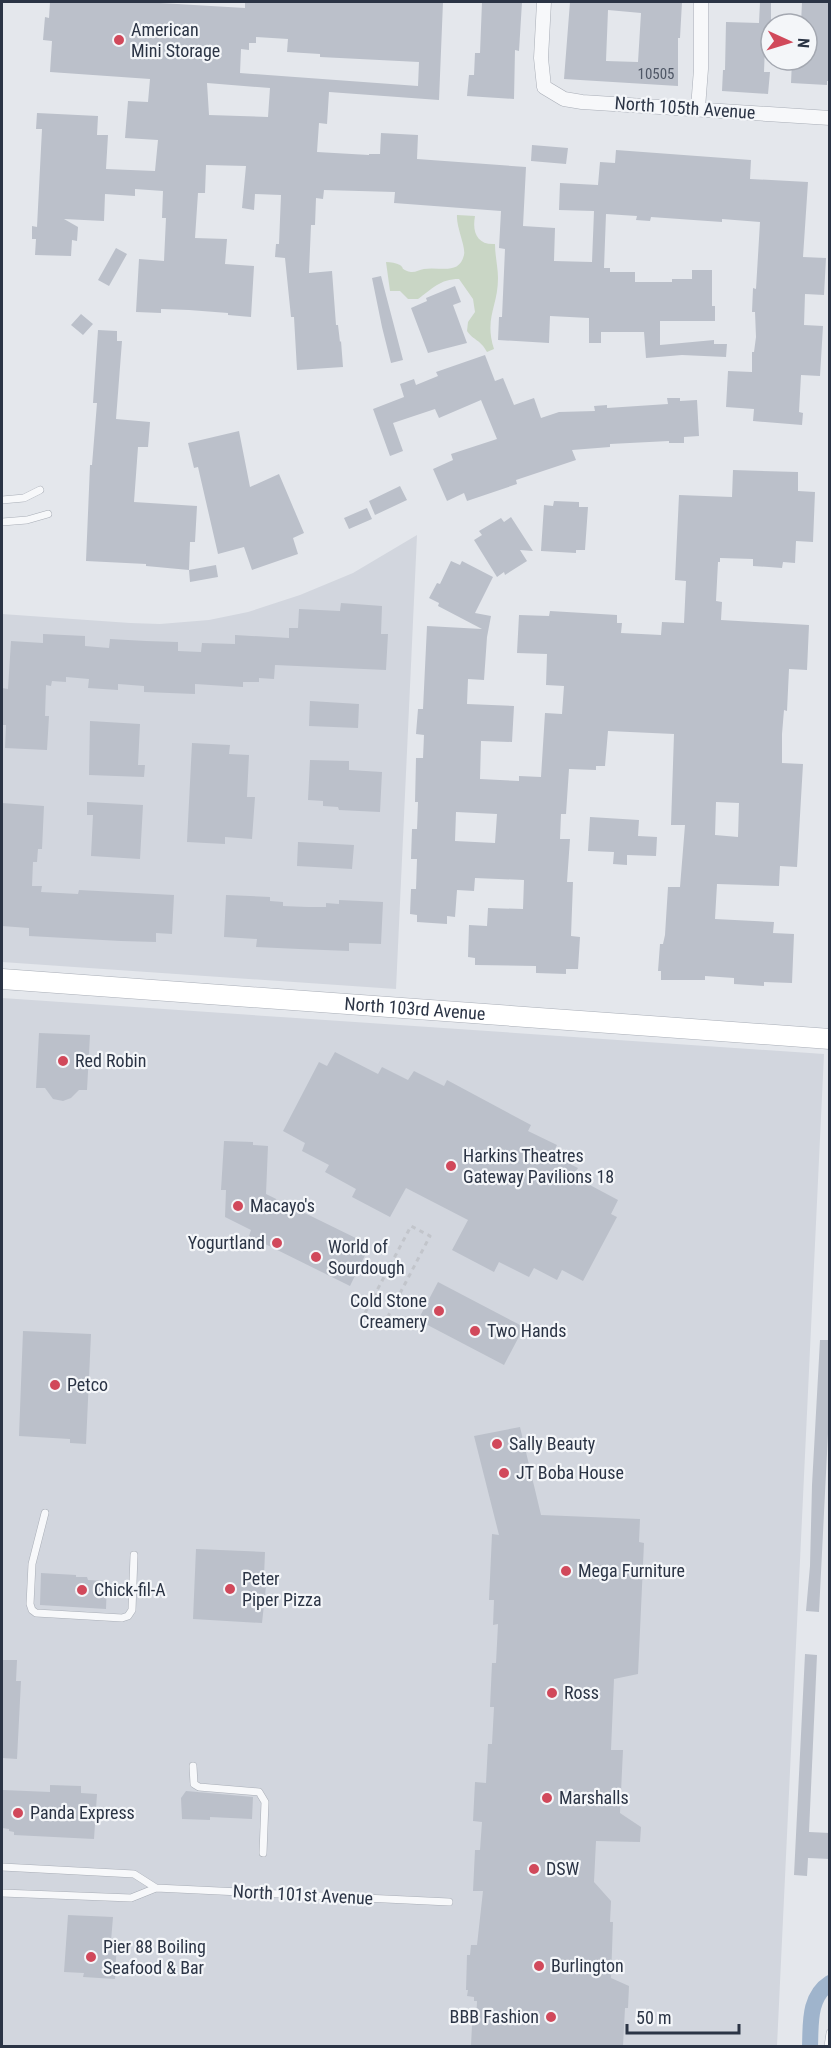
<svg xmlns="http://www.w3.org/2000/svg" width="831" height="2048" viewBox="0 0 831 2048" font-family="'Roboto Condensed',sans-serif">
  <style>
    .built { fill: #d2d6de }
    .green { fill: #c9d6c5 }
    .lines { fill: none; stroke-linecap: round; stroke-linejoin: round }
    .canal { stroke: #9fb4cc; stroke-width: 16 }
    .building { fill: #bbc0ca; fill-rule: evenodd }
    .lane-casing { stroke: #a9aeb7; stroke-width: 8 }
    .street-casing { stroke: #a9aeb7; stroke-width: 15 }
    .secondary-casing { stroke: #a9aeb7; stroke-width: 21 }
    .path { stroke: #c2c5cb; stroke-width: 3; stroke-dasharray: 4.5 4.5; stroke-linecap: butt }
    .lane { stroke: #f7f8fa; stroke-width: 7 }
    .street { stroke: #f7f8fa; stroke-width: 14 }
    .secondary { stroke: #fff; stroke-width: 20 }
    .poi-dot { fill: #d1495b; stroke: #f4f6f9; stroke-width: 2 }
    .labels { text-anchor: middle; stroke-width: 4.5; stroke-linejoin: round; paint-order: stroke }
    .number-label { font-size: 15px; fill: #4f5766 }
    .poi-label { font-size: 18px; fill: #2b3445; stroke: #f4f6f9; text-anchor: start }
    .street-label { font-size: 18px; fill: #2b3445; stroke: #f4f6f9 }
  </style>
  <rect width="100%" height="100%" fill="#e4e7ec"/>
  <path class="built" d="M417,535l-21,454 -394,-27v-348l128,9 30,1 49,-4 39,-8 52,-17 53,-22z
    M2,998l822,56 -47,992h-775z"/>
  <path class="green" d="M457,215l18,1c-3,16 2,29 20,28 0,12 3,23 3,34 0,29 -14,40 -4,71l-7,3c-7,-13 -13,-11 -20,-21l1,-9 7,-10 -2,-13 -14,-20c-19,0 -27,10 -41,20h-10l-8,-8h-10l-4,-29c5,0 10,1 14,3 5,4 0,3 7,6 7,3 11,-1 17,-2 15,-3 35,7 40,-14 2,-8 -8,-28 -7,-40z"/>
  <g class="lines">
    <path class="canal" d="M810,2046c1,-21 -2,-49 20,-63"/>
  </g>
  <path class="building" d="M50,2h93l102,6v-6h198l-4,98 -110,-8 -2,32 -8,-1 -2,29 52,3v-1h11l1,-21 37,2 -1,24 109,8 -3,59 32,2 -1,33 38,1 2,-51 -35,-1 1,-27 38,2 2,-23 15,1 1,-13 135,10 -1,19 58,3 -5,75 23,1 -2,37 -19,-1 -1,31 19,1 -3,50 -19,-1 -2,37 4,1 -1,12 -49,-4 1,-12 -28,-2 2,-36 24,1v-20h2l2,-15 -1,-25h-3l1,-24 3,1 4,-67 -38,-3v3l-71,-5 -1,4 -14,-1 1,-4 -31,-2 -2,54h6v4h25v10h37v-3h20v-9h20v36h3v15h-55v24l54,-5v4h13l-1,13 -44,-2 -36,3 -2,-26h-43v11h-12v-25l-39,-2 -1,27 -51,-3 1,-23h3l3,-68 -6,-1 2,-37 -107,-8 1,-11 -71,-2 -1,9 -7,-1 -1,27h-4l-2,48 23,-2 4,54h2l2,17 1,-1 2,26 -46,3 -3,-53h-3l-6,-59 -10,-1 1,-13h3l2,-49 -26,-1 -1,16 -12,-2 4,-42 -40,-1 -1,28h-7l-3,45 32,1 -2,25 29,2 -3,51 -23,-2v-2l-39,-3 -28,-1v4l-25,-1 3,-53 25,2 2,-43h-4l1,-27 -28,-2v7l-30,-2 -1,27 -40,-2 14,8 -1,14 -5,-1 -1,16 -36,-1 1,-16h-4v-13l5,1 5,-98h-6l1,-16 61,3 -1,19h11l-2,34 49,2 3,-31 -33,-2 3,-37 20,1 2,-23 -100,-7 2,-31 -9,-1 2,-23 4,1zM256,37l32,2 -1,13 33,2v3l99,5 -1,24 -178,-13 1,-24 8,1v-7h7zM207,83l63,5 -2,29 -59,-2z
    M482,2h40l-3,49 -4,-1 -1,49 -47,-3 2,-21h5l1,-22h5z
    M570,2h112l-2,36h-2v48l-114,-7zM608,10l33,3 -3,49 -32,-1z
    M760,2h11v43h-6l-1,27h6l-2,22 -46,-3 1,-21h2l1,-48 33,1z
    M802,2h28v79h-3v4l-36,-2 1,-22 15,1v-38h-6z
    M532,145l36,3 -2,16 -35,-3z
    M116,248l11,6 -18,32 -11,-6z
    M381,276l22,84 -12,3 -9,-36 -10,-49z
    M455,286l6,16 -8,3 14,38 -39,10 -17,-45 16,-7 -1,-3z
    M81,314l12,10 -10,11 -12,-10z
    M98,330l19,1v10h5l-6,78 34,3 -2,25h-10l-4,55 63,4 -2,36h-5l-1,28 -43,-4v-2l-60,-3 4,-96h2l5,-62h-4z
    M485,355l10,26 8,-3 11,27 20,-7 7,20 18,-6 36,-1 -1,-5 13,-1v3l61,-4 -1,-6h13v3l17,-1 2,36 -15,1v6h-15v-2l-59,3v3l-38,3 4,10 -60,20 1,4 -50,17 -3,-8 -17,8 -14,-32 20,-9 -2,-6 46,-15 -16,-39 -42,18 -4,-9 -42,14 10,28 -13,5 -17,-47 31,-12 -4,-13 14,-5 2,6 22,-9 -2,-4z
    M239,431l11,56 29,-13 25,59 -11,5 5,16 -46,16 -8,-23 -26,7 -20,-87 -4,1 -6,-25z
    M733,470l65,2v19l17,1 -2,50 -17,-1 -1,22 -12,-1 -1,6 -29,-2v-7l-33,-1v4h-2l-2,39 6,1 -1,18 88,5 -2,45 -18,-1 -2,42 -3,-1 -2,24v29l21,1 -6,103 -17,-1 -1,20 -62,-2 -2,35 59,3 -1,11 21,1 -2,49 -28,-1v4l-30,-2v-6l-29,-2v4h-44v-9h-3l2,-27h3l2,-9 3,-48h12l5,-62h-14l3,-91 -66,-3 -3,35h-9v4l-27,-1 -3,45h-5l-1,25h10l-3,43h6l-2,54 9,1 -2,32h-12v5l-30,-1v-7l-61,-1v-7l-7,-1 1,-32 18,1 1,-18 35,1 1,-29 -49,-2 -1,13 -17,-1 -2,27 -8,-1v8l-30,-2v-7l-7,-1 1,-25h5l1,-30h-6l1,-30h5l1,-27h-3l1,-44h7l1,-23 -8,-1 2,-25h5l4,-83 55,3 -44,-23 1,-3 -10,-5 8,-15 3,1 11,-23 9,4 2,-4 31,16 -18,36 16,3 -4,21 -3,43 -16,-1 -1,25 47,2 -2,36 -31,-1 -1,38 39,2v-5l22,1 4,-64 17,1 2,-28 -18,-1 1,-31 -30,-1 2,-38 30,1 1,-5 67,4v8h5l-1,10 40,2 1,-13 22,1 2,-42 -11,-1 4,-85 53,2zM716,802l23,1 -1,34 -23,-2zM456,812l41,2 -2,29 -40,-2z
    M400,486l7,14 -32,15 -6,-14z
    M554,501l25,1v5h9l-3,43h-9v3l-35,-2 3,-46 9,1z
    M367,508l5,11 -23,10 -5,-11z
    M511,517l22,34 -13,-1 7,11 -22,14 -1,-3 -7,5 -23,-37 8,-5 -3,-4 22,-13 3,4z
    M216,565l2,12 -28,5 -1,-12z
    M341,603l41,3 -1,28h7l-2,36 -111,-5 -1,14 -15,-1v4h-16v5l-48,-3v10l-51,-2v-6l-26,-2v6l-30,-2 1,-9 -23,-2v5l-14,-1 -1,5 -5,-1 -1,31h4l-2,34 -42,-2 1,-23h-4v-37l6,1 3,-48 32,2v-9l42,2v10l24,2 1,-9 36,2 32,1v9l23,1 1,-9 33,1v-9l54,3v-10h9l1,-19 41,2z
    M310,701l49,3 -1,24 -49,-2z
    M90,721l50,3 -2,41h7l-1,12 -55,-2z
    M192,743l38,2 -1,9 20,1 -2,42h8l-3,42 -27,-2v7l-38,-2z
    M310,760l39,1v9l33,2 -2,40 -41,-2 -1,-3 -15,-1v-5l-15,-1z
    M87,802l56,3 -3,54 -49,-3 2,-41h-6z
    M2,803l42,3 -2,43h-4l-1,13h-4l-1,24h10l-1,6 37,2 1,-4 95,5 -2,39 -16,-1v9l-35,-1 -92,-5v-8l-27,-2z
    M590,817l49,3 -1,16 19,1 -1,19 -29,-1v10l-14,-1 1,-12 -26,-1z
    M298,842l56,3 -2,24 -55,-3z
    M226,895l44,2v4l13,1v4l25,1h18v-4l13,1v-4l44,2 -2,42 -32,-1v8l-50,-2 -43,-2 1,-8 -33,-2z
    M39,1033l51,2 -3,55h-8l-8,8 -8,3 -10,-2 -8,-11h-9z
    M335,1052l43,22 4,-7 26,13 6,-9 30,15 3,-6 84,45 -3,6 29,14 -5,10 26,13 -5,8 45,24 -7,14 6,3 -34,64 -21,-11 -5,10 -23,-12 -5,9 -30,-15 -5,10 -42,-22 16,-30 -62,-32 -16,29 -38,-20 4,-8 -31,-17 4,-7 -27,-14 3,-8 -22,-12 36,-69 8,4z
    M224,1141l29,1v3l15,1 -2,48 104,51 -20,41 -101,-50 2,-6 -26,-13 1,-27h-5z
    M438,1282l86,45 -20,38 -86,-45z
    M23,1331l68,3 -5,110 -16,-1v-4l-51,-3z
    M820,1340h10v54l-11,218 -13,-1 4,-45 2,-81z
    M520,1427l21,88 99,4 -1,23 5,1 -6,131 -24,5 -3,71h12l-3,63 21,14 -1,15 -44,-1 -2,41 17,19 -1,21h3l-2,56 18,8 -1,22h-3l-2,38h-152l1,-21h4l1,-24h-3v-4l-7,-1 1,-6h-2l1,-35h3l1,-10h6l6,-54h-10l2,-41h5l2,-28 -9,-1 2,-39 11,1 2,-39h4l2,-37h-4l2,-44h4l2,-39 -5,1 1,-25h-5l3,-66 7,1 -25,-99z
    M196,1549l69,3 -1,25h3l-5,46 -69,-4z
    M41,1573l35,2v2h11l1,3 19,1 -1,28 -66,-4z
    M805,1654l12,1 -8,177 21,1v26l-22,-1 -1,18 -13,-1z
    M2,1660h15l-1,21h5l-4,78 -15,-1z
    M50,1785l31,1v7l16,1 -3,45 -80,-4v-3l-5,-1v-2l-7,-1 1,-38 47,2z
    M186,1791l67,6 -1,22 -42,-2v3l-28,-1 -1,-21z
    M68,1915l45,2 -2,24h6l-2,38 -32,-2 1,-4 -20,-1z"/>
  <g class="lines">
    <g class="lane-casing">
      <path id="lane" d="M2,500l22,-2 16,-8
        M2,522l25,-2 21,-6
        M45,1513l-13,51 -2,40 2,6 4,3 86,5 6,-2 4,-6 2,-55
        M193,1766l1,18 5,3 60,5 6,10 -2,51
        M2,1867l132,7 22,14
        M2,1893l129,5 25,-10 293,14
        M828,2046l2,-13"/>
    </g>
    <g class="street-casing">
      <path id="street" d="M544,2l-3,56 3,29 20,12 18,3 248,16
        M698,108l3,-39v-67"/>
    </g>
    <g class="secondary-casing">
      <g id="secondary">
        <path id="s1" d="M2,979l828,60"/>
      </g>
    </g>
    <path class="path" d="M365,1313l46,-87 19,10 -46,88"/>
    <use href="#lane" class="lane"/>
    <use href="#street" class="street"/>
    <use href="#secondary" class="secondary"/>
  </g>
  <g class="poi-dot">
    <circle cx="119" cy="40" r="6"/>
    <circle cx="63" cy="1061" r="6"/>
    <circle cx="451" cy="1166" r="6"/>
    <circle cx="238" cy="1206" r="6"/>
    <circle cx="277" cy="1243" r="6"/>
    <circle cx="316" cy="1257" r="6"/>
    <circle cx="439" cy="1311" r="6"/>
    <circle cx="475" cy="1331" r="6"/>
    <circle cx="55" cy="1385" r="6"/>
    <circle cx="497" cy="1444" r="6"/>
    <circle cx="504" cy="1473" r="6"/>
    <circle cx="566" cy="1571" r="6"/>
    <circle cx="230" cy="1589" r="6"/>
    <circle cx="82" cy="1590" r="6"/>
    <circle cx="552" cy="1693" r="6"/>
    <circle cx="547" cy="1798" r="6"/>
    <circle cx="18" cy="1813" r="6"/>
    <circle cx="534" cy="1869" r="6"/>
    <circle cx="91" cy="1957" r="6"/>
    <circle cx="539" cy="1966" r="6"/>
    <circle cx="551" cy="2017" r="6"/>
  </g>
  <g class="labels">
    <g class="number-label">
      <text x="656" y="79">10505</text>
    </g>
    <g class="poi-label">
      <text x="131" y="36">American<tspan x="131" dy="21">Mini Storage</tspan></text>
      <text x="75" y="1067">Red Robin</text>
      <text x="463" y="1162">Harkins Theatres<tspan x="463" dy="21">Gateway Pavilions 18</tspan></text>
      <text x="250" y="1212">Macayo's</text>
      <text x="265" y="1249" text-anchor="end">Yogurtland</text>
      <text x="328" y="1253">World of<tspan x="328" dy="21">Sourdough</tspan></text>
      <text x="427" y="1307" text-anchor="end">Cold Stone<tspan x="427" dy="21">Creamery</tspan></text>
      <text x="487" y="1337">Two Hands</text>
      <text x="67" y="1391">Petco</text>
      <text x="509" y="1450">Sally Beauty</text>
      <text x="516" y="1479">JT Boba House</text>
      <text x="578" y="1577">Mega Furniture</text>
      <text x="242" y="1585">Peter<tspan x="242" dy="21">Piper Pizza</tspan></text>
      <text x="94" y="1596">Chick-fil-A</text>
      <text x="564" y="1699">Ross</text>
      <text x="559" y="1804">Marshalls</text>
      <text x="30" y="1819">Panda Express</text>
      <text x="546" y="1875">DSW</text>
      <text x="103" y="1953">Pier 88 Boiling<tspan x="103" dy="21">Seafood &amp; Bar</tspan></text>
      <text x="551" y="1972">Burlington</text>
      <text x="539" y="2023" text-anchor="end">BBB Fashion</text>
    </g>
    <g class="street-label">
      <text transform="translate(685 108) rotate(4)" y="6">North 105th Avenue</text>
      <text dy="6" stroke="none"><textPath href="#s1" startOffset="414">North 103rd Avenue</textPath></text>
      <text transform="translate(303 1895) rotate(3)" y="6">North 101st Avenue</text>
    </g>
  </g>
  <rect width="831" height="2048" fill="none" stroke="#2b3445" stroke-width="6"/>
  <g transform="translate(789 42) rotate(94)"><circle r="28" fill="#f4f6f9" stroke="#a4a8b1" stroke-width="1.5"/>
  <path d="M0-4.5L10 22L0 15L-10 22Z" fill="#d1495b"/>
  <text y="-9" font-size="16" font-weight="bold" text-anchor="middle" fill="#2b3445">N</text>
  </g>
  <path d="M627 2024v9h112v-9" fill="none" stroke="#2b3445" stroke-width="3"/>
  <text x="636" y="2024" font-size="18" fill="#2b3445" stroke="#f4f6f9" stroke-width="4.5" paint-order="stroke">50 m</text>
</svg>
